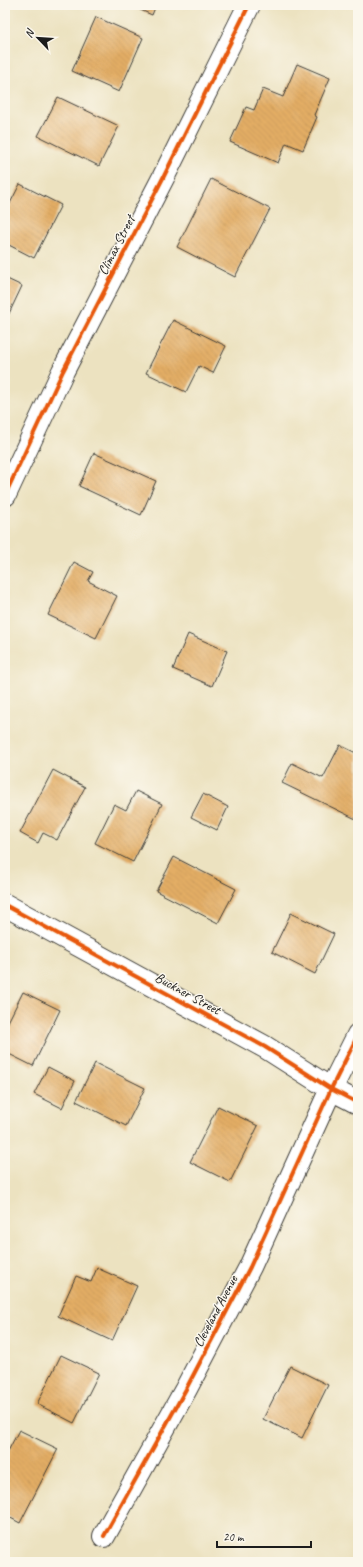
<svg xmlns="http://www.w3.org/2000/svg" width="363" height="1567" viewBox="0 0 363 1567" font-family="Caveat,sans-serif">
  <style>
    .building { fill: url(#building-back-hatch) }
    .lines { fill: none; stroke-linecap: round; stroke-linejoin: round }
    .minor-casing { stroke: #3b3a35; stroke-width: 24 }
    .minor { stroke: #fff; stroke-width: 22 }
    .cycleway-casing { stroke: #fbf7ec; stroke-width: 6 }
    .cycleway { stroke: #e8590c; stroke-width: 4 }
    .labels { text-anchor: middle; stroke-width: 3; stroke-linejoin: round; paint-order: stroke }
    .street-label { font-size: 14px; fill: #1c1c1c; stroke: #fbf7ec }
  </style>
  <defs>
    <pattern id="building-back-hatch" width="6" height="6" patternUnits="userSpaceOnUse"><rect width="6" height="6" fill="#e3ad65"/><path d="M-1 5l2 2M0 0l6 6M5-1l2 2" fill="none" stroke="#c29457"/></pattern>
  </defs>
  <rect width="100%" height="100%" fill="#fbf7ec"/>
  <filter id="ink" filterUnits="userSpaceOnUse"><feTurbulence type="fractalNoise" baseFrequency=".025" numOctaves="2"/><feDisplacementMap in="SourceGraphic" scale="8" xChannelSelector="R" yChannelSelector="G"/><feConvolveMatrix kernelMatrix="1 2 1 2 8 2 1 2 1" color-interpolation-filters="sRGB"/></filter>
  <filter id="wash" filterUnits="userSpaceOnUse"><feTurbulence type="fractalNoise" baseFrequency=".012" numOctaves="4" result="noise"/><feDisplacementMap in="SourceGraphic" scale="16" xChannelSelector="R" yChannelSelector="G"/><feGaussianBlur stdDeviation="0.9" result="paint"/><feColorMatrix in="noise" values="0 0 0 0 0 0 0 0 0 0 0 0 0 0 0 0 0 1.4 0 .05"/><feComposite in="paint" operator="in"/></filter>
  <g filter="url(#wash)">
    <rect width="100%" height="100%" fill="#ece2c0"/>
    <g id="blocks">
      <path class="building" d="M129,5h27l-4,10z
        M96,17l47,21 -24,54 -47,-21z
        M297,64l33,14 -16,37 3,2 -14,33 -17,-7 -8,20 -48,-21 16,-35 8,3 9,-21 20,8z
        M58,97l61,29 -20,40 -61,-30z
        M211,179l59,30 -35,68 -58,-30z
        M20,184l41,21 -27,53 -29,-15v-30z
        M5,278l17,8 -17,36z
        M173,320l53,26 -13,27 -14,-7 -13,26 -40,-19z
        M94,453l62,28 -15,34 -62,-29z
        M74,562l19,10 -5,9 29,15 -21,42 -48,-23z
        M188,634l39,17 -15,35 -39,-17z
        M340,745l18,9v66l-76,-37 10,-20 31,15z
        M53,770l32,17 -28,53 -14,-7 -5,10 -18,-10z
        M136,791l26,13 -29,58 -38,-19 19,-39 12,6z
        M203,794l25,13 -11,23 -26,-13z
        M174,857l62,32 -18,34 -62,-32z
        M291,913l43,21 -19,40 -43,-22z
        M23,992l37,18 -27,56 -28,-14v-24z
        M95,1063l50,25 -19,38 -50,-25z
        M48,1067l27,14 -13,27 -28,-14z
        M218,1106l40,20 -28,56 -40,-20z
        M97,1268l40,18 -25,55 -54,-25 18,-40 15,6z
        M61,1355l38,18 -25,50 -37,-19z
        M290,1366l38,19 -26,53 -39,-19z
        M19,1430l39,19 -38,74 -15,-8v-58z"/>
    </g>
  </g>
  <g filter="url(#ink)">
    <use href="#blocks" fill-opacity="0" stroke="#3b3a35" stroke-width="1"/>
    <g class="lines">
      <g class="minor-casing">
        <path id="minor" d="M5,495l58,-124 100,-193 86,-173
          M5,905l260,142 66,42 27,14
          M104,1536l82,-147 64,-122 81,-178 27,-54"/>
      </g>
      <use href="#minor" class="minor"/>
      <g class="cycleway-casing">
        <path id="cycleway" d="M5,495l58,-124 100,-193 86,-173
          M5,905l260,142 66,42 27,14
          M104,1536l82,-147 64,-122 81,-178 27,-54"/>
      </g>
      <use href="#cycleway" class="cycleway"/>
    </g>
  </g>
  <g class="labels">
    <g class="street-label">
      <text transform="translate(116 245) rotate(-63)" y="5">Climax Street</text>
      <text transform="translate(188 993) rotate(29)" y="5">Buckner Street</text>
      <text transform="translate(215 1311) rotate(-62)" y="5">Cleveland Avenue</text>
    </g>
  </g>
  <rect width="363" height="1567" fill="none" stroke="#fbf7ec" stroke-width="20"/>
  <g transform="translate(38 38) rotate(295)" stroke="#fbf7ec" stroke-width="3" paint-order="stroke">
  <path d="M0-3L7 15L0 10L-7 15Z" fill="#1c1c1c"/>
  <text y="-6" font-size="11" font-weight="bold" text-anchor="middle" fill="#1c1c1c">N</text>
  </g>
  <path d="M217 1541v6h94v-6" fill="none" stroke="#1c1c1c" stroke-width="2"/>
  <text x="223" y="1541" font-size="12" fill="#1c1c1c" stroke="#fbf7ec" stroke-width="3" paint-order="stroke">20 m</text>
</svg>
